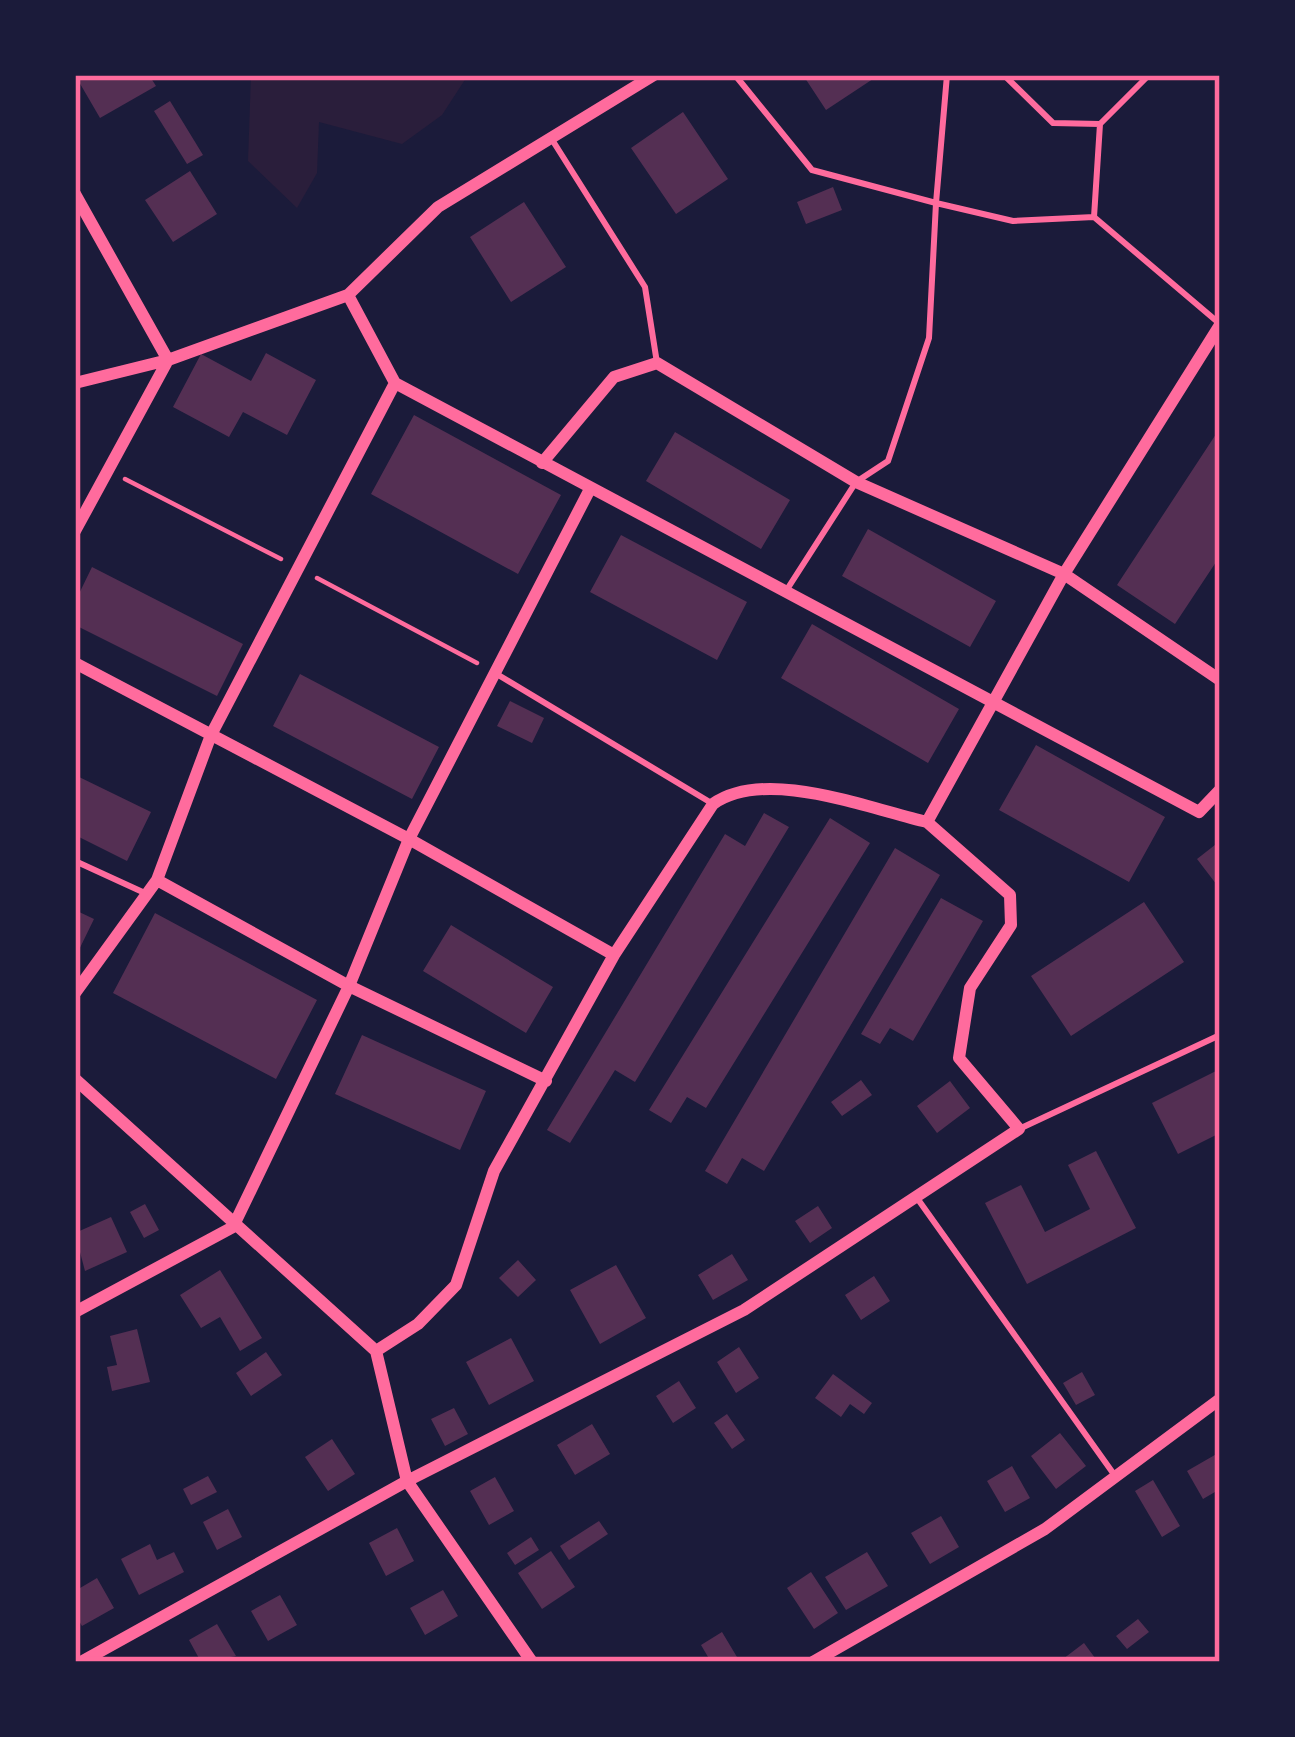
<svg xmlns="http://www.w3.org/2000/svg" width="1295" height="1737" viewBox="0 0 1295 1737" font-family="'Golos Text',sans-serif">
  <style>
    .green { fill: #2a1e3b }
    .building { fill: #542f53 }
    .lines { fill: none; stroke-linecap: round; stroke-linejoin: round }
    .path { stroke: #ff6b9d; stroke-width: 4.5 }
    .service { stroke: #ff6b9d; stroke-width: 6 }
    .minor { stroke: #ff6b9d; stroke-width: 12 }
    .neatline { fill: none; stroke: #ff6b9d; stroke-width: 4.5 }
  </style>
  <rect width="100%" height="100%" fill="#1b1b3a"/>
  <path class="green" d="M251,75h217l-26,40 -40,29 -83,-22 -2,51 -20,35 -49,-47z"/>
  <path class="building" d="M75,75h74l7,11 -56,32z
    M803,75h76l-53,35z
    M170,101l33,54 -16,9 -33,-53z
    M683,112l45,67 -52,35 -45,-66z
    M190,171l27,43 -44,28 -28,-42z
    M833,187l9,23 -36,14 -9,-22z
    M524,202l42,65 -55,35 -41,-65z
    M266,353l50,27 -29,55 -44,-23 -14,25 -56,-30 28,-53 50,27z
    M414,415l147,80 -43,79 -147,-80z
    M1220,428v128l-45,68 -58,-39z
    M675,432l115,68 -29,49 -115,-68z
    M868,529l128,72 -26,46 -128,-71z
    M621,535l126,67 -30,58 -127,-68z
    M92,567l151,77 -26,52 -142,-71v-23z
    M812,624l147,85 -31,54 -147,-85z
    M300,674l139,73 -27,52 -139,-73z
    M510,701l34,17 -12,25 -35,-17z
    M1036,745l129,72 -36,65 -130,-72z
    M75,775l76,37 -24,49 -52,-26z
    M764,813l25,14 -154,255 -20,-12 -45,73 -23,-13 178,-296 20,12z
    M830,818l40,25 -164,265 -19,-11 -16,26 -22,-13z
    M1220,841v48l-23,-30z
    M895,848l45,27 -176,296 -22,-13 -15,26 -22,-13z
    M941,898l42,23 -70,120 -23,-13 -10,16 -19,-10z
    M1144,902l40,60 -113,74 -40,-60z
    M75,910l19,9 -19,39z
    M155,913l162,87 -41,79 -163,-86z
    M451,925l102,62 -27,46 -103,-62z
    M362,1035l124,56 -26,59 -125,-56z
    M1220,1069v64l-42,21 -26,-51z
    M861,1080l11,15 -30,21 -11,-14z
    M950,1081l20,27 -33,25 -20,-27z
    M1096,1151l40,77 -109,56 -42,-81 36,-18 24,47 45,-23 -22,-44z
    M145,1204l14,26 -15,8 -14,-26z
    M818,1206l14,22 -22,15 -15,-22z
    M111,1217l16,35 -42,19 -10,-38z
    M732,1254l16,26 -35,20 -15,-25z
    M518,1260l18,20 -18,17 -19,-19z
    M616,1265l30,53 -46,26 -30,-54z
    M220,1270l42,68 -22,13 -20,-34 -19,11 -21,-33z
    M874,1276l16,25 -29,19 -16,-25z
    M137,1329l13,53 -38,9 -5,-24 10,-2 -7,-29z
    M511,1338l23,43 -45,24 -23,-43z
    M739,1347l20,31 -23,15 -19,-31z
    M266,1352l16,23 -31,21 -15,-23z
    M1082,1372l13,23 -19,10 -13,-22z
    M833,1374l39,29 -8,11 -14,-10 -9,13 -26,-19z
    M679,1381l17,27 -23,15 -17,-27z
    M454,1408l14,26 -23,12 -14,-27z
    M727,1414l18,26 -13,9 -18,-26z
    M592,1424l18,30 -35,21 -18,-30z
    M1060,1433l26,33 -30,23 -25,-33z
    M332,1439l23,35 -27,17 -23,-34z
    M1220,1452v37l-17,10 -16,-28z
    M1012,1466l18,32 -25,14 -18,-31z
    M208,1476l9,16 -26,13 -8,-16z
    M495,1477l19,34 -25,14 -19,-34z
    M1153,1480l27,46 -18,11 -27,-46z
    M228,1509l14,28 -25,13 -14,-28z
    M941,1516l18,31 -29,17 -19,-31z
    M599,1521l9,13 -39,26 -9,-14z
    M397,1528l17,33 -28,15 -17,-33z
    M531,1537l8,13 -24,15 -8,-12z
    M150,1544l7,16 17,-8 10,20 -45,23 -18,-36z
    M551,1551l24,36 -33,22 -24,-36z
    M867,1552l21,34 -42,24 -21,-33z
    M811,1572l27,41 -24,16 -27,-41z
    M97,1578l17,30 -32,18 -7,-12v-23z
    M443,1590l15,26 -33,19 -15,-27z
    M280,1595l17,30 -29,16 -17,-30z
    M1138,1619l11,13 -22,17 -11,-13z
    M217,1624l19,32 -35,6 -12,-22z
    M722,1632l18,30h-29l-10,-17z
    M1084,1643l14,19h-39z"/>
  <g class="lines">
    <path class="path" d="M125,479l156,80
      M317,578l160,85"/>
    <path class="service" d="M735,75l77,95 124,33 -7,135 -41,123 -32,21 -70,109
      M947,75l-11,128 77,18 81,-4
      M1004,75l49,48 47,1
      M1149,75l-49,49 -6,93 126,107
      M551,138l94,149 12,76
      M495,673l218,131
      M75,861l72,33
      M1019,1129l201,-94
      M917,1198l196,275"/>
    <path class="minor" d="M654,75l-216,132 -90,88 47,88 804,429 21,-22
      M75,194l93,166 -93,171
      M75,383l93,-23 180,-65
      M542,463l72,-86 43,-14 199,119 208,92 156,106
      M75,663l334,176 205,116
      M157,880l192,106 197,95
      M75,993l82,-113 54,-145 184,-352
      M75,1079l301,272 31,130 125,181
      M75,1312l158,-85 116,-241 60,-147 181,-350
      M376,1351l42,-27 38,-39 38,-114 120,-216 99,-151c52,-37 154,4 214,18l137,-248 156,-249
      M81,1662l326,-181 337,-171 275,-181 -60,-71 11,-70 41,-63 -1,-30 -83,-73
      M813,1662l232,-133 175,-130"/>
  </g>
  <rect width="1295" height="1737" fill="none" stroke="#1b1b3a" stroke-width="156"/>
  <rect x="78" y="78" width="1139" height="1581" class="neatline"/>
</svg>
